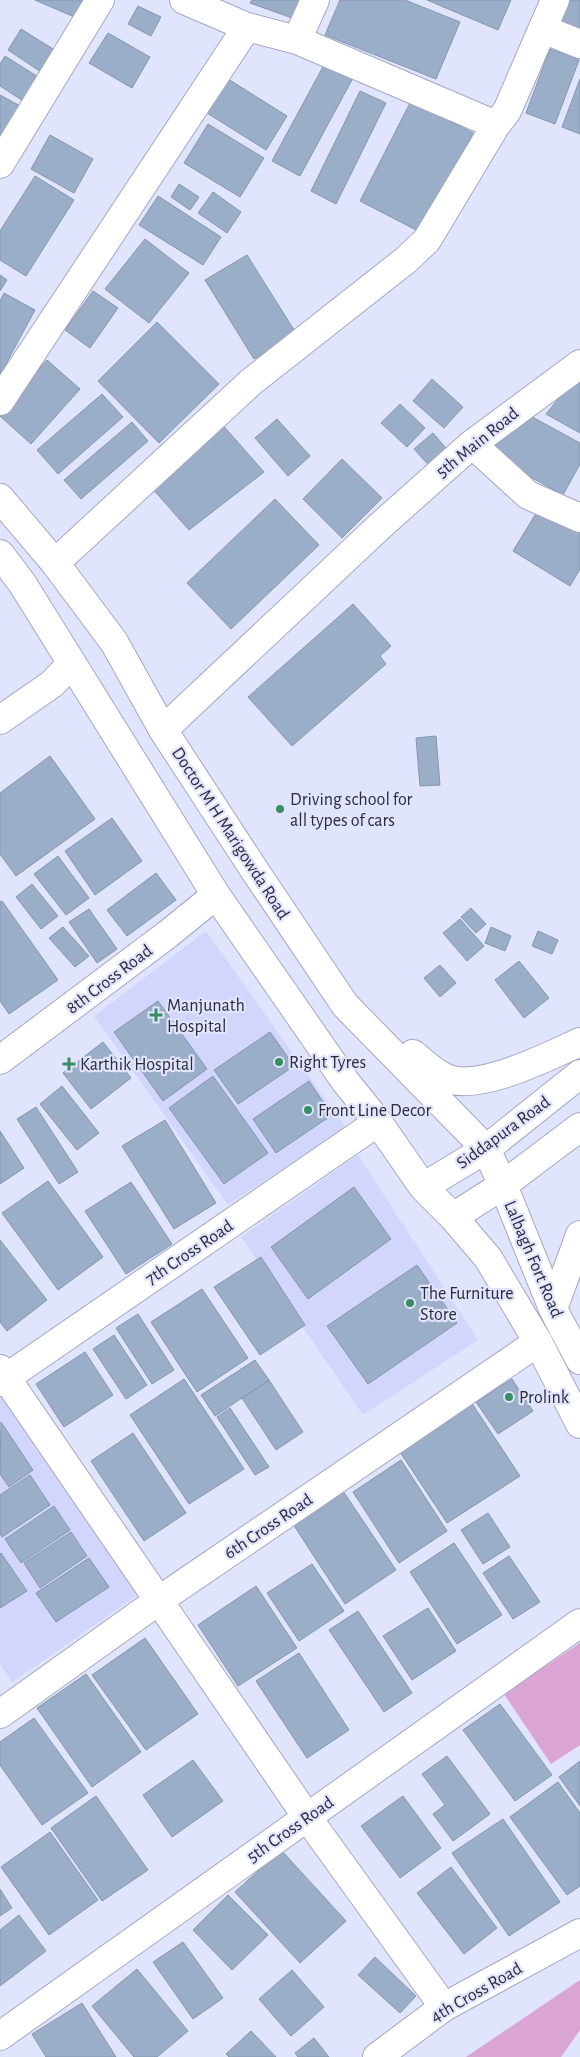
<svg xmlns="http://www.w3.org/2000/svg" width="580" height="2057" viewBox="0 0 580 2057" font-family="'Alegreya Sans',sans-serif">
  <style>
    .built { fill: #d2d6fc }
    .green { fill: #daa4d4 }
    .building { fill: #9baec8; stroke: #8396af }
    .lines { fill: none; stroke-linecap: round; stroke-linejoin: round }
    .minor-casing { stroke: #a4a7c5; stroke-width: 30 }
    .major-casing { stroke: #a4a7c5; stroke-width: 30 }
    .minor { stroke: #fff; stroke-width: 28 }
    .major { stroke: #fff; stroke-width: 28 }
    .poi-dot { fill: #378e62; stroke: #e1e4fd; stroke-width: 2 }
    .labels { text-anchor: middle; stroke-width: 4.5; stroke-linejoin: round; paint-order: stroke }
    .street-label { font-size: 18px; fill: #2b2c38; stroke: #e1e4fd }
    .poi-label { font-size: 18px; fill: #2b2c38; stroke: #e1e4fd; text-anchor: start }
  </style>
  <rect width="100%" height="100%" fill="#e1e4fd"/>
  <path class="built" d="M206,931l139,196 -117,78 -134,-189z
    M358,1155l120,185 -115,75 -122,-178z
    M2,1397l136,198 -126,87 -12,-18v-266z"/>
  <path class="green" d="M580,1643v102l-29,19 -47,-70z
    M580,1980v50l-19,27h-95z"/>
  <path class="building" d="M35,0h52l-8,19z
    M252,0h50l-7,19 -45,-16z
    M340,0h65l55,22 -24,57 -111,-44z
    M427,0h84l-13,30z
    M565,0h15v35l-25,-11z
    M138,6l23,11 -10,19 -23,-12z
    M21,29l37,23 -14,22 -36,-24z
    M108,33l42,24 -18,31 -43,-25z
    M550,49l29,11 -24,64 -29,-11z
    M5,56l35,22 -15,24 -25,-16v-22z
    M325,63l28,15 -53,98 -28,-15z
    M228,79l59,37 -21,34 -59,-37z
    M580,79v55l-18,-7z
    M360,91l26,12 -50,101 -25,-13z
    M0,95l22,12 -22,32z
    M411,101l62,32 -51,100 -62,-32z
    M208,124l56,34 -24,39 -56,-34z
    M50,135l43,24 -19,34 -43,-24z
    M35,176l39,24 -48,76 -26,-16v-29z
    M179,184l20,13 -9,13 -19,-13z
    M213,192l28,20 -14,21 -29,-20z
    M158,196l63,41 -18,28 -64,-40z
    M145,239l44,34 -40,50 -44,-34z
    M247,255l49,78 -42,26 -49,-79z
    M0,275l7,5 -7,11z
    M93,291l25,17 -28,40 -25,-18z
    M4,293l31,17 -35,65v-74z
    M157,322l62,62 -60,59 -61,-62z
    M47,360l33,29 -49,55 -31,-28v-4z
    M580,372v61l-34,-19z
    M432,379l31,28 -19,21 -31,-27z
    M102,394l21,23 -65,57 -21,-24z
    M400,404l25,24 -18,19 -26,-24z
    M525,413l55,30v21l-17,31 -81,-45z
    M277,419l33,37 -22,20 -33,-38z
    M132,422l16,19 -67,58 -17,-19z
    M220,422l44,50 -75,58 -37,-42z
    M433,433l18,21 -18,16 -19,-21z
    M342,459l40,39 -40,40 -39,-39z
    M275,499l44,46 -88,84 -44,-46z
    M540,507l40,24v38l-10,17 -57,-35z
    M353,604l38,42 -11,10 6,8 -94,82 -44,-49z
    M436,736l4,49 -20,1 -4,-48z
    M50,756l45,63 -79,57 -16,-22v-61z
    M112,818l30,43 -47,34 -30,-44z
    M58,856l31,42 -23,17 -32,-41z
    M156,873l20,27 -49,36 -20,-26z
    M32,884l26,32 -17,13 -25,-32z
    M2,901l56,79 -49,34 -9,-13v-99z
    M471,908l15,16 -10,9 -15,-16z
    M89,909l28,40 -20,14 -28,-41z
    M460,919l24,27 -17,15 -24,-28z
    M63,927l26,29 -14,11 -26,-29z
    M491,927l20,9 -6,15 -20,-8z
    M538,931l20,9 -6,14 -20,-8z
    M519,961l30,37 -25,20 -29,-38z
    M440,965l16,18 -16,14 -16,-19z
    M158,1001l49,68 -44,32 -49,-69z
    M270,1032l24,34 -56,38 -24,-34z
    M103,1042l28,36 -40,31 -28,-36z
    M213,1076l55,77 -44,31 -55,-76z
    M309,1081l23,34 -56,38 -23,-34z
    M62,1086l37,47 -22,17 -37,-46z
    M36,1107l42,65 -19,12 -42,-65z
    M165,1120l51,83 -42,26 -52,-83z
    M0,1131l24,37 -24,16z
    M48,1181l55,76 -45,33 -56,-77z
    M131,1182l41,62 -46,30 -41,-63z
    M354,1187l37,52 -83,60 -37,-52z
    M0,1240l47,60 -40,31 -7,-9z
    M261,1257l44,68 -45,30 -46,-68z
    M417,1265l40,58 -89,61 -41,-58z
    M202,1289l46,69 -51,34 -46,-70z
    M138,1314l36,56 -22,14 -36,-56z
    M114,1335l33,50 -21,14 -33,-50z
    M85,1352l28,43 -49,32 -28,-43z
    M255,1360l14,20 -54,36 -14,-21z
    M184,1379l60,90 -55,35 -59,-89z
    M512,1379l21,32 -35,23 -22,-32z
    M269,1380l34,52 -27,18 -34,-52z
    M469,1399l51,77 -73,47 -51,-77z
    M230,1408l39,59 -14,8 -38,-58z
    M1,1422l32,48 -24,17 -9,-13z
    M133,1433l53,80 -42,28 -53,-80z
    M401,1460l46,71 -48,32 -46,-71z
    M30,1475l20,30 -48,32 -2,-3v-39z
    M341,1488l55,82 -51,34 -54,-83z
    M54,1506l16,24 -49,33 -16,-24z
    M488,1513l22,34 -27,17 -22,-34z
    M71,1532l16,24 -47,32 -16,-25z
    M454,1543l48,72 -45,29 -47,-72z
    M1,1553l26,38 -27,17v-54z
    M509,1556l31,46 -27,17 -30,-46z
    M89,1558l20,29 -53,35 -20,-29z
    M312,1564l32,47 -45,30 -32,-48z
    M256,1586l41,62 -59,38 -40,-61z
    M428,1608l28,43 -44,29 -29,-44z
    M358,1611l54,82 -28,19 -55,-82z
    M145,1638l53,76 -52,36 -54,-75z
    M299,1653l50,77 -42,28 -51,-77z
    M86,1674l55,78 -49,35 -55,-79z
    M500,1704l52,71 -37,26 -52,-71z
    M34,1718l54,75 -46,32 -42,-60v-23z
    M447,1756l43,58 -37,27 -20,-27 12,-9 -23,-31z
    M193,1760l30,41 -51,36 -29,-42z
    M580,1761v45l-21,-29z
    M558,1782l22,31v73l-13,9 -57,-78z
    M96,1796l52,74 -46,31 -51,-73z
    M403,1796l38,52 -41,30 -39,-52z
    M503,1819l57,83 -51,34 -57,-83z
    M50,1832l48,68 -49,35 -48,-68z
    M281,1850l65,71 -46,42 -65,-71z
    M451,1867l46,61 -33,26 -47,-61z
    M0,1889l12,19 -12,8z
    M228,1895l40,40 -36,35 -39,-40z
    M19,1915l27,36 -46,35v-56z
    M183,1942l40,56 -30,21 -40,-57z
    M375,1957l41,39 -16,17 -42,-38z
    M137,1969l51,62 -31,26h-23l-42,-51z
    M292,1970l32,37 -33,29 -32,-37z
    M82,2003l34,54h-70l-14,-23z
    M251,2031l25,26h-47l-3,-3z
    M314,2038l15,19h-31l-3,-4z"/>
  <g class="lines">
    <g class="minor-casing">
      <path id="minor" d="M184,0l63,27 50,13 199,85
        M543,29l37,15
        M297,40l18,-40
        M0,164l100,-164
        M0,401l247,-374
        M472,444l56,51 52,23
        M55,563l196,-181 155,-122 21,-20 69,-115 11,-14 48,-111
        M0,720l52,-36 19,-20
        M163,730l216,-203 93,-83 108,-80
        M0,1060l168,-126 48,-39
        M0,1369l307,448 137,190
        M0,1382l378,-260
        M0,1714l158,-113 380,-259
        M0,2036l580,-413
        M377,2057l67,-50 136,-74"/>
    </g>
    <g class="major-casing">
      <path id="major" d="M0,498l55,65 59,79 49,88 92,141 90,134 141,144 17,36 50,124 27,51
        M0,554l22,29 194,312 129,186 33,41 45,65 30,30 35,41 50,84 42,82
        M413,1054c10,8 20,18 31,23 31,17 105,-21 136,-35
        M423,1187l63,-38 94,-75
        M453,1217l50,-32 77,-58
        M553,1309l27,-74"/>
    </g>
    <use href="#minor" class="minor"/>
    <use href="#major" class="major"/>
  </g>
  <g class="poi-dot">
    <circle cx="280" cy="809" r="5"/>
    <path d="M153.5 1007.5h5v5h5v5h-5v5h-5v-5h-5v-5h5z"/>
    <circle cx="279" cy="1062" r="5"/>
    <path d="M66.5 1056.5h5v5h5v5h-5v5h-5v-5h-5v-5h5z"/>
    <circle cx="308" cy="1110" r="5"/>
    <circle cx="410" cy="1303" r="5"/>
    <circle cx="509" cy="1397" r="5"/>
  </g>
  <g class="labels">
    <g class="street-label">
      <text transform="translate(477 442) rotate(-39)" y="6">5th Main Road</text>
      <text transform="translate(231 833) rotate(57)" y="6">Doctor M H Marigowda Road</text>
      <text transform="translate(109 979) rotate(-37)" y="6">8th Cross Road</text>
      <text transform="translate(503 1132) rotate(-36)" y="6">Siddapura Road</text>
      <text transform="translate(189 1252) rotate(-34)" y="6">7th Cross Road</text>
      <text transform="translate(534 1259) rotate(67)" y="6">Lalbagh Fort Road</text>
      <text transform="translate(268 1526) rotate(-34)" y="6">6th Cross Road</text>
      <text transform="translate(290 1829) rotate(-35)" y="6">5th Cross Road</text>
      <text transform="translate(476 1992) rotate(-30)" y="6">4th Cross Road</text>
    </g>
    <g class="poi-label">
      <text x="290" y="805">Driving school for<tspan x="290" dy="21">all types of cars</tspan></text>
      <text x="167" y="1011">Manjunath<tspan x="167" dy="21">Hospital</tspan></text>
      <text x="289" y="1068">Right Tyres</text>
      <text x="80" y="1070">Karthik Hospital</text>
      <text x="318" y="1116">Front Line Decor</text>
      <text x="420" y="1299">The Furniture<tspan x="420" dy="21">Store</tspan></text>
      <text x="519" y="1403">Prolink</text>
    </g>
  </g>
</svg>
